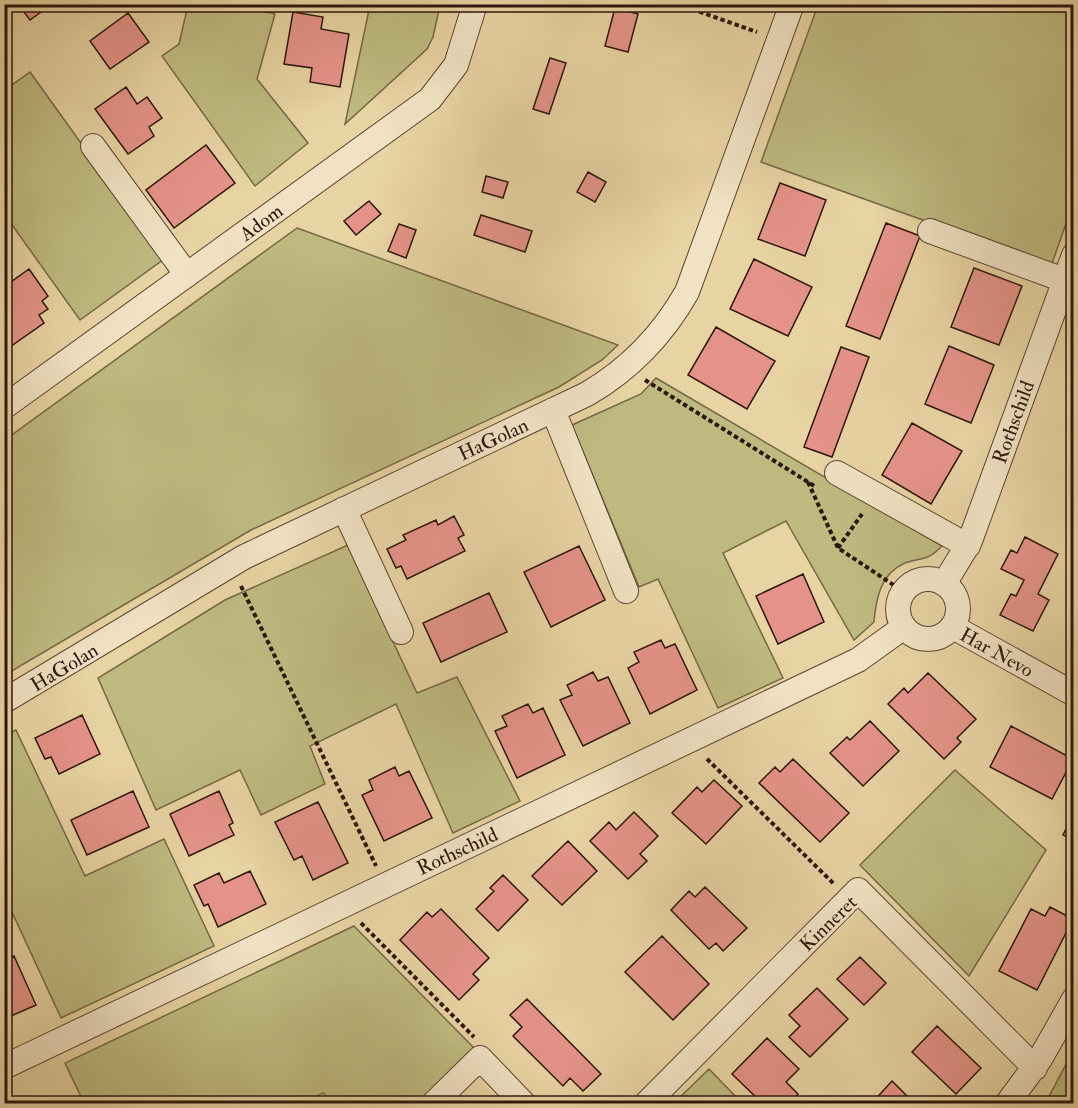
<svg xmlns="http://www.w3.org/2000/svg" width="1078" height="1108" viewBox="0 0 1078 1108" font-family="'IM FELL Double Pica',serif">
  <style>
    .green { fill: #beba7f; stroke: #756846; stroke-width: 1.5 }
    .building { fill: #e59389; stroke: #2c160d; stroke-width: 1.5 }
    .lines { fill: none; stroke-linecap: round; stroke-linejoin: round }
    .minor-casing { stroke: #5b4532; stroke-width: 26 }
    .path { stroke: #2c160d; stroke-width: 4; stroke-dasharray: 4.5 3; stroke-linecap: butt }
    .minor { stroke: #f0e2c3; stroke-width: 24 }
    .labels { text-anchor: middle; stroke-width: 6; stroke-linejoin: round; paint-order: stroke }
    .street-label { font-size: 20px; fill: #2c160d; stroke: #f0e2c3 }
  </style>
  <rect width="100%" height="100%" fill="#e8d3a2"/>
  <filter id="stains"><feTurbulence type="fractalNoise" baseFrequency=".00333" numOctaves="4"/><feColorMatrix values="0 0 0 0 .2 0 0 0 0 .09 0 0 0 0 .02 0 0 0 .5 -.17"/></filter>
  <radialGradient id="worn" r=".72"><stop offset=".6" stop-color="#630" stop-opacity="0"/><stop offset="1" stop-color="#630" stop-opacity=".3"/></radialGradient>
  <path class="green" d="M188,5h45l42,9 -18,65 51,64 -53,43 -93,-130 17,-12z
    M370,5h70l-7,32 -6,12 -82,75z
    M818,5h255v199l-22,62 -290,-104z
    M30,72l134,187 -84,61 -75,-105v-125z
    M297,228l321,117 -16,15 -43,27 -308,143 -246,145v-235z
    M656,378l286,168c-17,17 -18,10 -37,17 -24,10 -29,35 -31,59l-20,18 -68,-119 -63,32 60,125 -65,30 -60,-129 -19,8 -67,-162 69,-31z
    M348,545l69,148 40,-16 63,124 -67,32 -57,-129 -86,42 15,38 -64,31 -21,-45 -84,40 -58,-132 127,-78z
    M16,730l69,146 79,-37 50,107 -153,72 -56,-121v-162z
    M955,770l91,80 -77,126 -109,-111z
    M354,926l121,123 -53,55 -89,-1 -10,-10 -21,11 -218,-1 -19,-40z
    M1073,1051v52h-29l3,-3z
    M709,1069l33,34h-68z"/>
  <path class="building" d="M18,4h34l-22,16z
    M615,8l23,6 -10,38 -23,-6z
    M293,12l30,5 -2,12 28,5 -9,53 -30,-5 2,-14 -28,-4z
    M128,13l21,29 -39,27 -20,-28z
    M550,58l16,5 -17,51 -16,-5z
    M126,87l11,17 10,-7 15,21 -13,9 5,9 -26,18 -33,-45z
    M206,145l29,38 -61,45 -28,-38z
    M588,172l18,10 -11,20 -18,-10z
    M486,176l22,6 -5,16 -21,-6z
    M780,183l46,17 -21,56 -47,-17z
    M369,201l12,13 -25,21 -12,-14z
    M481,215l51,16 -7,21 -51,-17z
    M886,223l34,13 -40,103 -34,-13z
    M399,224l17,6 -10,28 -18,-7z
    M754,259l58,28 -24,49 -58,-27z
    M974,268l48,18 -23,59 -48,-18z
    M29,269l19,27 -6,5 6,8 -9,6 5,8 -40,28v-64z
    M716,327l59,34 -28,48 -59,-34z
    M949,346l45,19 -23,58 -46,-19z
    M841,347l28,10 -37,100 -28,-10z
    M912,423l50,28 -31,53 -49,-29z
    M454,516l10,19 -6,3 7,13 -58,28 -6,-13 -5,2 -9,-19 19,-9 -3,-5 33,-15 2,5z
    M1025,537l33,17 -20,40 11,6 -16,31 -33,-16 11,-21 5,2 8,-16 -23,-11 10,-19 6,3z
    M579,546l26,54 -54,27 -27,-55z
    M803,574l21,48 -46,22 -22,-48z
    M489,593l18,39 -66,30 -18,-39z
    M661,640l4,8 10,-4 22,46 -47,24 -22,-46 11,-6 -5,-10z
    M593,672l5,9 10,-4 22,46 -47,23 -23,-46 12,-5 -5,-10z
    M928,673l48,46 -19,19 4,4 -17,17 -56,-55 16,-16 4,5z
    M528,704l5,9 10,-5 22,47 -48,23 -22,-47 12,-5 -5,-10z
    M82,715l18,39 -41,20 -8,-17 -6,2 -10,-21z
    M870,721l29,30 -36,35 -33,-33 17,-16 3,3z
    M1011,726l62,33 -21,40 -62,-32z
    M793,759l56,54 -29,29 -61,-59 16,-16 5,5z
    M395,767l4,9 10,-5 23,47 -48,23 -22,-46 11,-5 -4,-10z
    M714,780l28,26 -36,38 -34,-31 25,-26 5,5z
    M133,791l16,36 -62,28 -16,-35z
    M219,791l14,32 -4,2 5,10 -45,21 -19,-42z
    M318,802l30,61 -35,17 -11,-24 -8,4 -19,-38z
    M634,812l24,24 -18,18 7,7 -19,18 -38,-38 19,-19 7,8z
    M1072,817h2v23l-11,-5z
    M568,841l29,30 -35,34 -30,-29z
    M250,871l16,33 -48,23 -10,-23 -4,2 -10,-21 25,-12 5,10z
    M503,875l25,25 -30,31 -22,-22 18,-18 -4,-3z
    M705,887l42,41 -24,23 -7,-8 -7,6 -38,-39 18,-19 6,6z
    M1050,907l23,12 -36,71 -38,-19 32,-62 14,7z
    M441,909l48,49 -16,16 6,6 -20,20 -59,-60 27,-28 5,5z
    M662,936l47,48 -36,36 -48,-48z
    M14,956l22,49 -32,14v-59z
    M860,957l26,26 -22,22 -27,-26z
    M817,988l31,31 -38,38 -21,-20 11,-11 -11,-11z
    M527,999l74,75 -18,17 -13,-13 -7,8 -50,-50 9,-9 -12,-12z
    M937,1026l44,42 -25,26 -44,-42z
    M767,1038l32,31 -13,13 12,12 -9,10h-26l-31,-30z
    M892,1081l23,23h-44z"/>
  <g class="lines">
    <g class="minor-casing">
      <path id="minor" d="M93,146l94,129
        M930,231l134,49
        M4,407l426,-308 26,-34 19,-61
        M553,410l73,181
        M837,473l131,73
        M344,509l57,123
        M898 609a30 30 0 1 1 60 0a30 30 0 1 1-60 0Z
        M944,584l26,-43 104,-286
        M953,627l121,67
        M4,701l240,-144 343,-163c43,-25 75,-58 100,-102l105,-288
        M4,1067l854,-407 46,-33
        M433,1104l47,-46 44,46
        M646,1104l212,-214 177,178
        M1007,1104l33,-45 34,-60"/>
    </g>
    <path class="path" d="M678,4l79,28
      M645,380l171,107
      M808,482l30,66 66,44
      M838,548l24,-34
      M241,586l135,280
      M707,759l127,125
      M361,923l113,114"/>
    <use href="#minor" class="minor"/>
  </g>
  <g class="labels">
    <g class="street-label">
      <text transform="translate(261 222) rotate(-36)" y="7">Adom</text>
      <text transform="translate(1013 422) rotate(-70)" y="7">Rothschild</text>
      <text transform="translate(493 439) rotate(-25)" y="7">HaGolan</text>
      <text transform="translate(997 652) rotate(29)" y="7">Har Nevo</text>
      <text transform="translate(64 667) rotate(-31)" y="7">HaGolan</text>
      <text transform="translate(457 851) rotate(-25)" y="7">Rothschild</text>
      <text transform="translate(828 923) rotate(-44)" y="7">Kinneret</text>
    </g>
  </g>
  <rect width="1078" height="1108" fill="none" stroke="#e8d3a2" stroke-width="24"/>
  <rect x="6" y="6" width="1066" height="1096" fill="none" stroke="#2c160d" stroke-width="3"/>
  <rect x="12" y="12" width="1054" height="1084" fill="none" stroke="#2c160d" stroke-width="1.5"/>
  <rect width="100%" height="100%" filter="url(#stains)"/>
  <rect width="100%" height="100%" fill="url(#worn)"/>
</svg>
